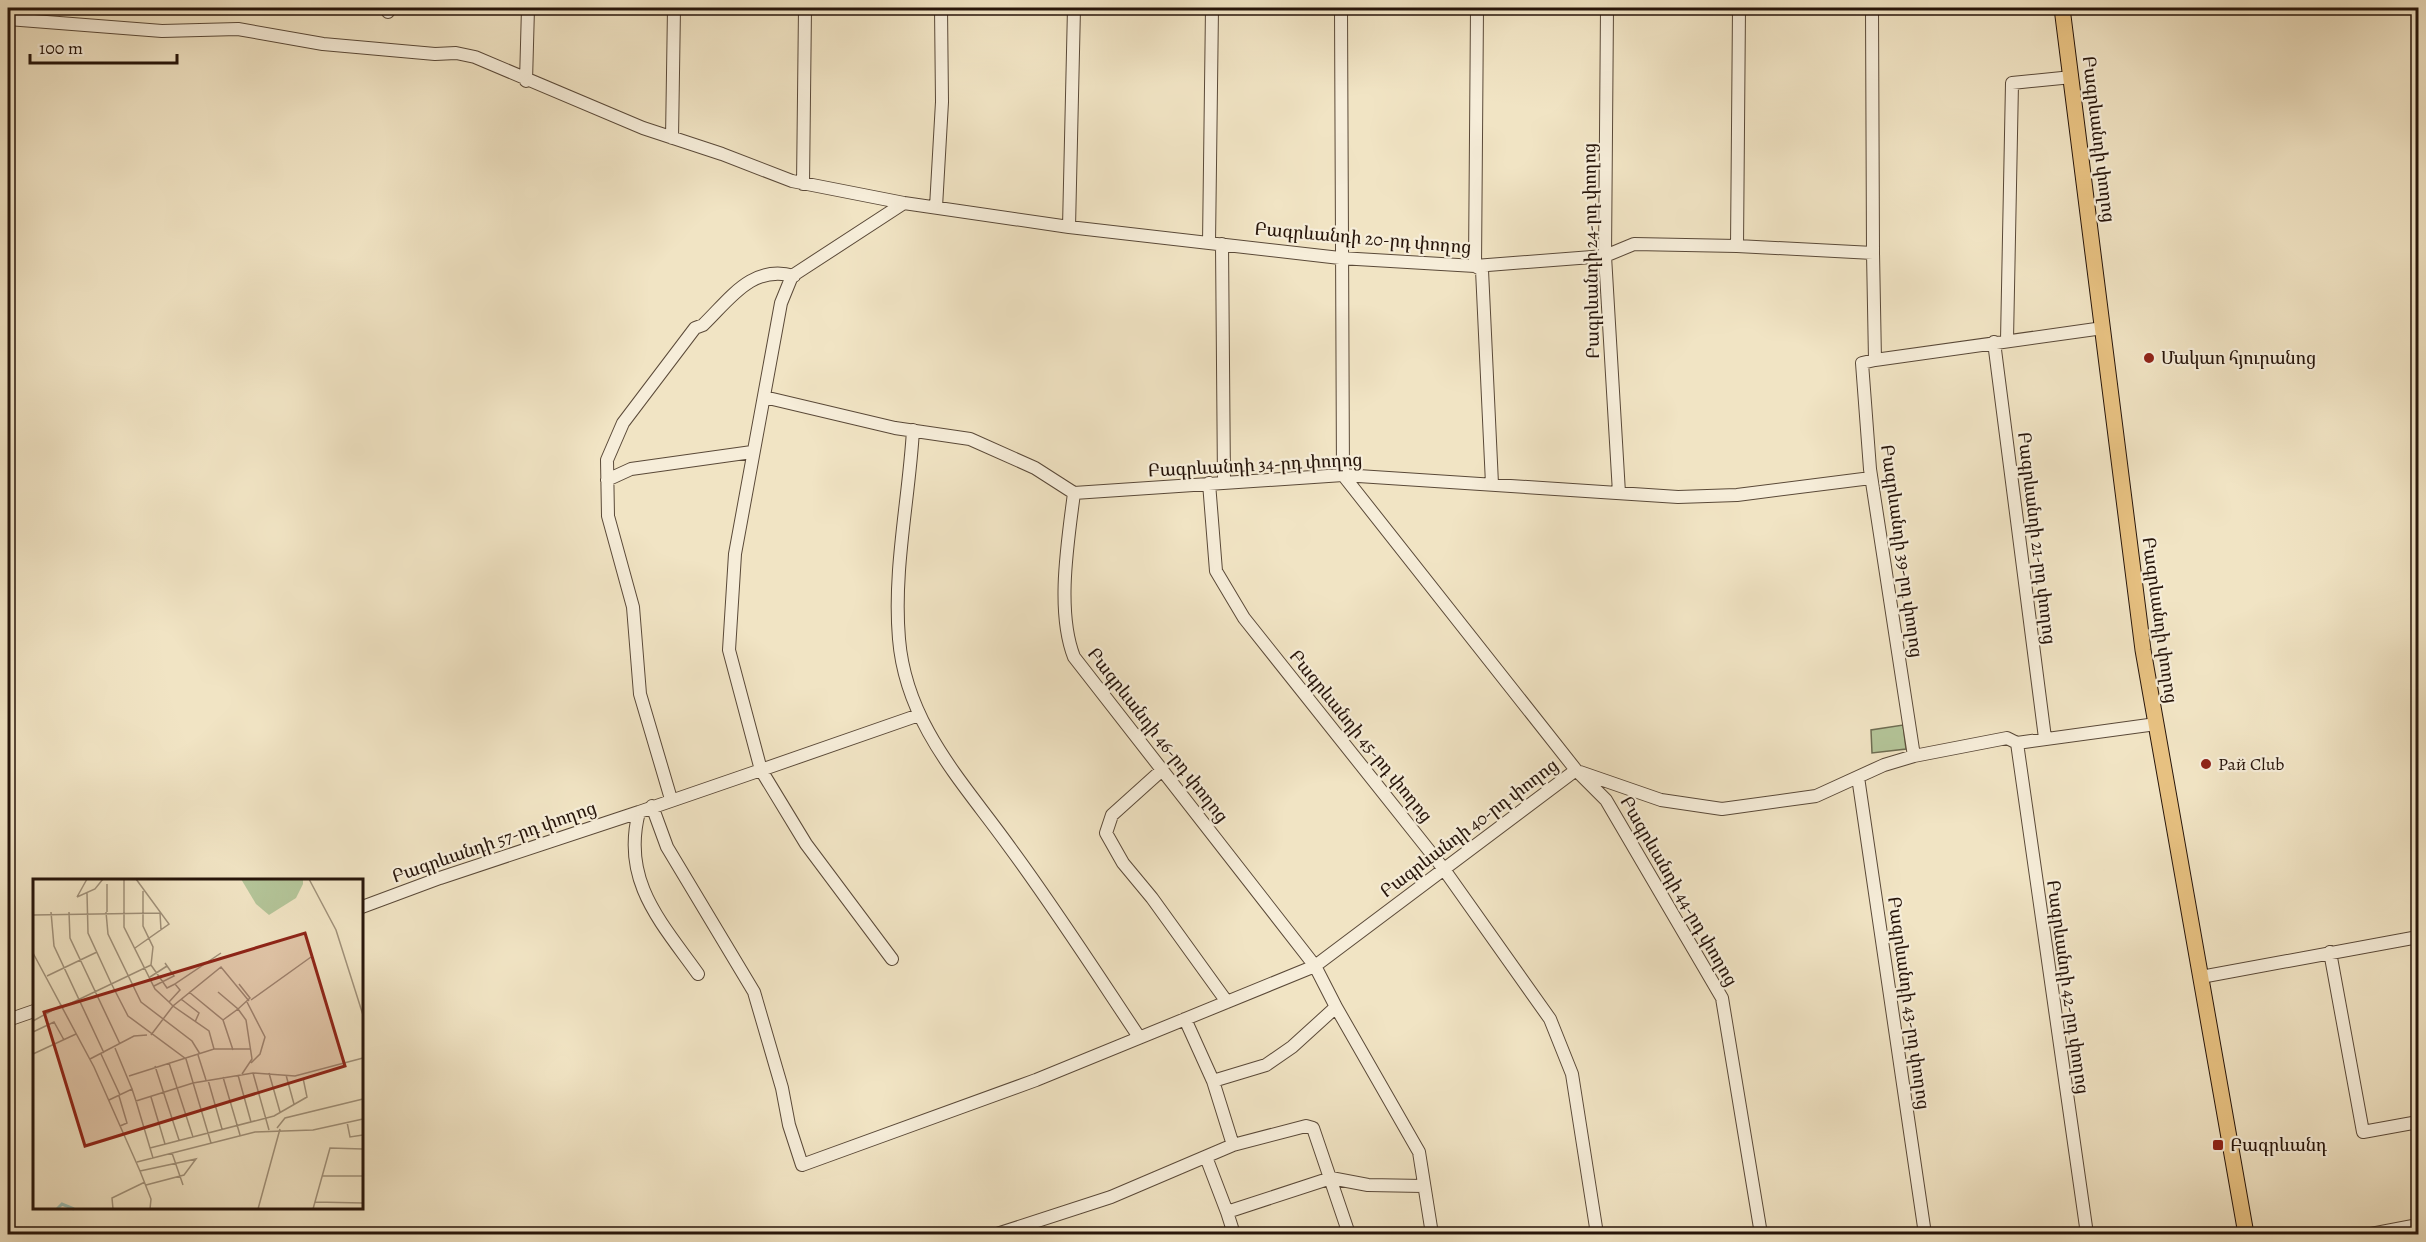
<svg xmlns="http://www.w3.org/2000/svg" width="2426" height="1242" viewBox="0 0 2426 1242" font-family="Alegreya,'Noto Serif Armenian',serif">
  <style>
    .green { fill: #b4c599; stroke: #6e6d52; stroke-width: 1.5 }
    .lines { fill: none; stroke-linecap: round; stroke-linejoin: round }
    .minor-casing { stroke: #5a4938; stroke-width: 14 }
    .major-casing { stroke: #27150a; stroke-width: 17 }
    .minor { stroke: #f6edd9; stroke-width: 12 }
    .major { stroke: #e8c282; stroke-width: 15 }
    .poi-dot { fill: #8f2418; stroke: #f6edd9; stroke-width: 2 }
    .labels { text-anchor: middle; stroke-width: 4.5; stroke-linejoin: round; paint-order: stroke }
    .street-label { font-size: 18px; fill: #27150a; stroke: #f6edd9 }
    .poi-label { font-size: 18px; fill: #27150a; stroke: #f6edd9; text-anchor: start }
    .inset-river { fill: none; stroke: #9bbfb4; stroke-width: 3 }
    .inset-road { fill: none; stroke: #a0917a; stroke-width: 1.5 }
    .view { fill: #8f2418; fill-opacity: 0.15; stroke: #8f2418; stroke-width: 3 }
    .inset-edge { fill: none; stroke: #27150a; stroke-width: 3 }
  </style>
  <rect width="100%" height="100%" fill="#f1e4c4"/>
  <filter id="stains"><feTurbulence type="fractalNoise" baseFrequency=".00333" numOctaves="4"/><feColorMatrix values="0 0 0 0 .2 0 0 0 0 .09 0 0 0 0 .02 0 0 0 .5 -.17"/></filter>
  <radialGradient id="worn" r=".72"><stop offset=".6" stop-color="#630" stop-opacity="0"/><stop offset="1" stop-color="#630" stop-opacity=".3"/></radialGradient>
  <path class="green" d="M1903,725l3,24 -34,4 -1,-23z"/>
  <g class="lines">
    <g class="minor-casing">
      <path id="minor" d="M1341,8l2,467 233,295 30,30 116,198 39,236
        M1477,8l-2,258 7,4 10,214
        M1607,8l-2,248 14,237
        M1872,8l1,245
        M388,12v-4
        M8,19l154,12 76,-2 85,15 112,10 21,-1 19,4 168,71 79,26 70,27 112,22 165,24 271,31 135,8 130,-10 29,-12 103,2 136,7 2,107 228,-32
        M526,81l2,-73
        M672,138l2,-130
        M803,184l2,-176
        M936,207l6,-105 -1,-94
        M1069,227l5,-219
        M1209,243l3,-235
        M1222,244l2,238
        M1737,246l2,-238
        M2007,340l5,-257 60,-6
        M1994,342l51,396
        M1875,360l-13,3 8,106 44,287
        M764,397l131,31 75,11 65,29 39,25 269,-18 335,22 59,-2 134,-17
        M913,430c-4,70 -20,139 -14,209 7,86 65,144 112,210 45,61 86,125 128,188
        M607,480l24,-11 121,-17
        M1209,483l7,88 28,47 199,250 107,151 22,55 25,160
        M2017,743l70,491
        M1162,770l-50,45 -6,18 17,30 29,35 75,104
        M1580,772l81,28 61,9 94,-13 68,-31 30,-9 93,-18 10,5 139,-19
        M1858,777l67,457
        M671,799l-31,-105 -7,-87 -25,-91 -1,-56 16,-37 72,-95 8,-3c27,-26 49,-61 91,-49
        M652,806l15,41 87,145 28,96 7,37 13,40 234,-85 279,-114 -241,-309c-18,-46 -6,-116 0,-164
        M362,907l78,-29 199,-66
        M2330,952l33,180 55,-10
        M892,959l-86,-115 -45,-74 158,-55
        M698,974c-37,-52 -77,-93 -59,-162l122,-42 -32,-120 6,-96 46,-251 11,-27 112,-73
        M2201,977l217,-40
        M1336,1007l83,145 13,82
        M1185,1019l28,62
        M8,1020l26,-9
        M1233,1145l73,-19 7,2 36,106
        M1206,1157l21,55
        M997,1234l114,-37 122,-52 -20,-64 53,-16 26,-18 44,-40 -21,-41 261,-196
        M1234,1234l-7,-22 104,-34 37,7 55,1
        M2371,1234l47,-9"/>
    </g>
    <g class="major-casing">
      <path id="major" d="M2062,8l81,642 103,584"/>
    </g>
    <use href="#minor" class="minor"/>
    <use href="#major" class="major"/>
  </g>
  <g class="poi-dot">
    <circle cx="2149" cy="358" r="6"/>
    <circle cx="2206" cy="764" r="6"/>
    <rect x="2212" y="1139" width="12" height="12" rx="3"/>
  </g>
  <g class="labels">
    <g class="street-label">
      <text transform="translate(2099 139) rotate(83)" y="6">Բագրևանդի փողոց</text>
      <text transform="translate(1363 238) rotate(5)" y="6">Բագրևանդի 20-րդ փողոց</text>
      <text transform="translate(1591 251) rotate(-91)" y="6">Բագրևանդի 24-րդ փողոց</text>
      <text transform="translate(1255 465) rotate(-3)" y="6">Բագրևանդի 34-րդ փողոց</text>
      <text transform="translate(2037 538) rotate(83)" y="6">Բագրևանդի 21-րդ փողոց</text>
      <text transform="translate(1902 551) rotate(82)" y="6">Բագրևանդի 39-րդ փողոց</text>
      <text transform="translate(2160 620) rotate(82)" y="6">Բագրևանդի փողոց</text>
      <text transform="translate(1158 735) rotate(52)" y="6">Բագրևանդի 46-րդ փողոց</text>
      <text transform="translate(1361 736) rotate(51)" y="6">Բագրևանդի 45-րդ փողոց</text>
      <text transform="translate(1469 828) rotate(-37)" y="6">Բագրևանդի 40-րդ փողոց</text>
      <text transform="translate(494 842) rotate(-19)" y="6">Բագրևանդի 57-րդ փողոց</text>
      <text transform="translate(1679 891) rotate(60)" y="6">Բագրևանդի 44-րդ փողոց</text>
      <text transform="translate(2068 987) rotate(82)" y="6">Բագրևանդի 42-րդ փողոց</text>
      <text transform="translate(1909 1003) rotate(82)" y="6">Բագրևանդի 43-րդ փողոց</text>
    </g>
    <g class="poi-label">
      <text x="2161" y="364">Մակաո հյուրանոց</text>
      <text x="2218" y="770">Рай Club</text>
      <text x="2230" y="1151">Բագրևանդ</text>
    </g>
  </g>
  <g transform="translate(33 879)">
    <rect width="330" height="330" fill="#f1e4c4"/>
    <path d="M208,0h62v5l-7,14 -27,17 -13,-11z" fill="#b4c599"/>
    <path class="inset-river" d="M24,330l5,-5 12,5"/>
    <path class="inset-road" d="M91,0v48l31,62 14,13M276,0l27,51 27,85M110,12v35l10,21 -2,18M54,14l1,40 23,50 17,33 58,43 25,84M44,18l18,-8 8,-10M44,18l10,-18M18,33l3,34 50,107M36,33l1,26 50,106M73,33l2,22 33,68 51,39 8,13M74,33v-28M0,36l127,-2 1,17M102,69l34,-24 -33,-45M0,74l61,114 46,104 11,28 -1,10M14,97l50,-24M117,98l17,-11M206,105l11,14 -12,11 8,11 6,39 -10,15M121,107l20,-10 -9,-13M156,113l34,28 10,30M185,113l20,17 -15,11M148,120l18,14 -4,9M218,121l60,-43M214,123l18,35 -5,17 -9,9M30,128l88,-42 16,23 8,-4M0,142l29,-16M0,153l21,-10 10,18M118,156l22,-29 -4,-4 11,-12 -5,-6 46,-31M82,169l17,41M181,170l-5,-18 -36,-25 48,-39 28,34M0,175l43,-20M68,175l19,41M165,176l8,25M57,180l44,-23 13,-1M136,184l24,74M122,187l24,74M220,194l16,57M236,194l11,39M205,196l13,47M253,196l8,29M96,197l85,-27h36M190,198l17,58M175,201l14,49M86,217l8,27 -7,3M118,218l14,47M76,221l23,-11 4,12 57,-18 60,-10 42,3 68,-18M103,222l17,57M314,243l3,15 13,-2M244,249l8,-10 78,-19M117,269l124,-32 33,-19 -4,-19M139,274l11,32M104,283l118,-30 58,-2 50,-11M107,292l56,-12 -12,16 -38,10M289,297h41M282,323l48,1M80,330l-1,-11 33,-16M225,330l22,-80M280,330l17,-61 33,1"/>
    <path class="view" d="M272,54l40,133 -260,80 -41,-134z"/>
    <rect width="330" height="330" class="inset-edge"/>
  </g>
  <rect width="2426" height="1242" fill="none" stroke="#f1e4c4" stroke-width="30"/>
  <rect x="9" y="9" width="2408" height="1224" fill="none" stroke="#27150a" stroke-width="3"/>
  <rect x="15" y="15" width="2396" height="1212" fill="none" stroke="#27150a" stroke-width="1.5"/>
  <path d="M30 54v9h147v-9" fill="none" stroke="#27150a" stroke-width="3"/>
  <text x="39" y="54" font-size="18" fill="#27150a" stroke="#f6edd9" stroke-width="4.5" paint-order="stroke">100 m</text>
  <rect width="100%" height="100%" filter="url(#stains)"/>
  <rect width="100%" height="100%" fill="url(#worn)"/>
</svg>
